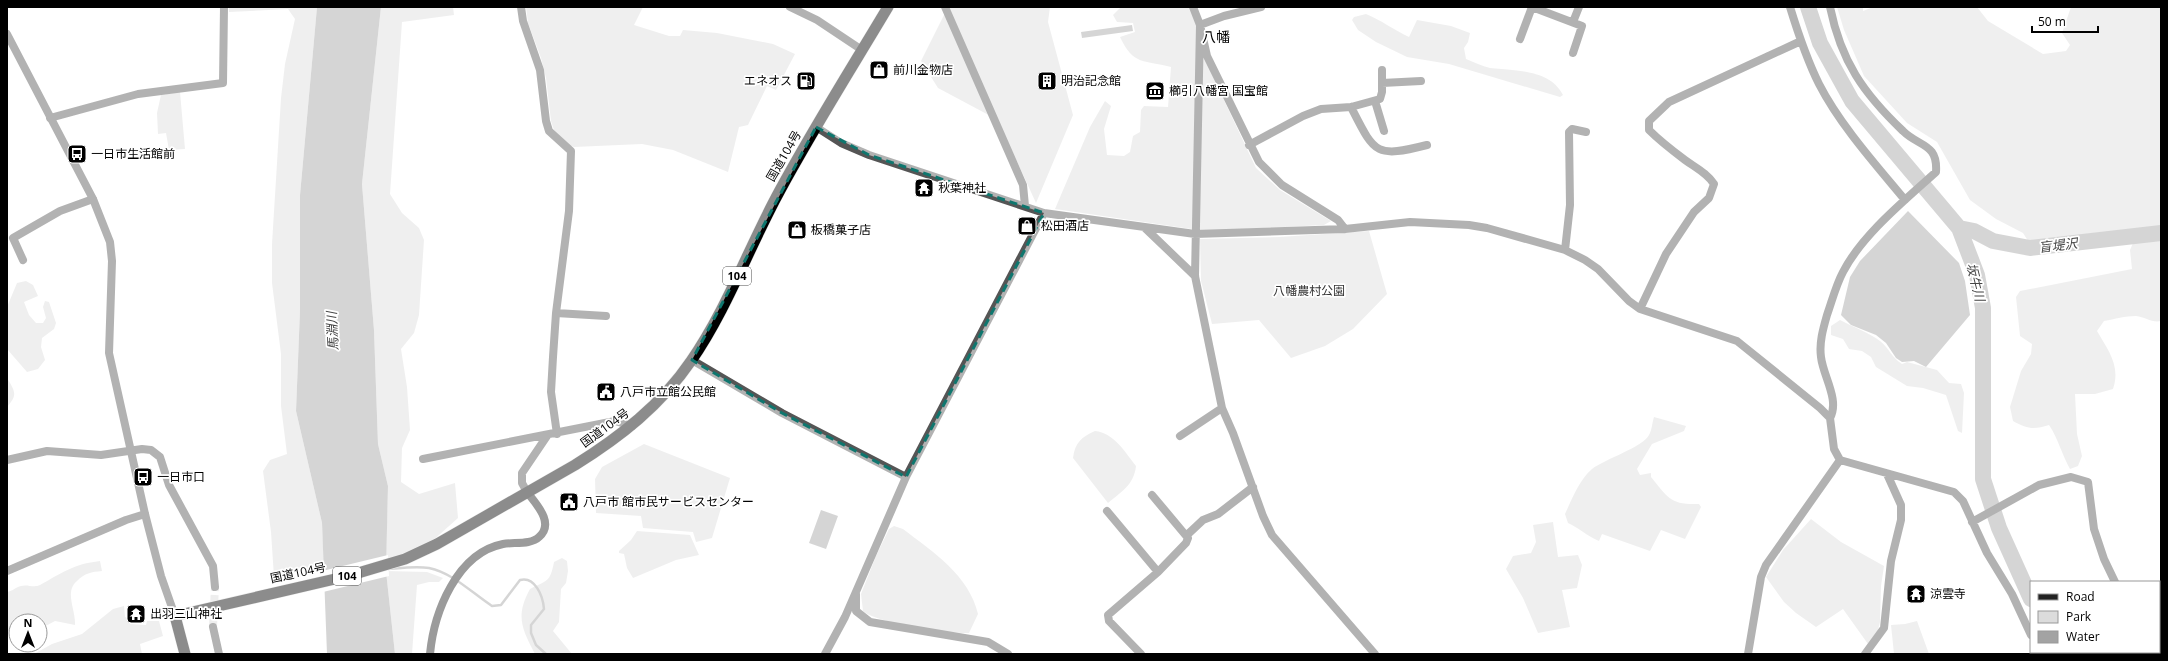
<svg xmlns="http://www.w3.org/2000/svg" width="2168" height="661" viewBox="0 0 2168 661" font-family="'Open Sans','Noto Sans JP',sans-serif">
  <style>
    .green { fill: #dcdcdc }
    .water { fill: #a3a3a3 }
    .pier { fill: #fff }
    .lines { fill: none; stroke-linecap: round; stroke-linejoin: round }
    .stream { stroke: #a3a3a3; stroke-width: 2.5 }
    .river { stroke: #a3a3a3; stroke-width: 16 }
    .minor-tunnel { stroke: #d9d9d9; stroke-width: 8; stroke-dasharray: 8 4; stroke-linecap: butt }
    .trunk-casing { stroke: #dbdbdb; stroke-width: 12 }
    .minor { stroke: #555; stroke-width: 8 }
    .tertiary { stroke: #555; stroke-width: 8 }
    .secondary { stroke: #222; stroke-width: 8 }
    .trunk { stroke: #000; stroke-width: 11 }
    .marked { fill: none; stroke: #0f766e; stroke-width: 3; stroke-dasharray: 8 5; stroke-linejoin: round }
    .labels { text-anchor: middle; stroke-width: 3.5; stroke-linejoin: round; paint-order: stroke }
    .shield { fill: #fff; stroke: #4c4c4c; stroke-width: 1 }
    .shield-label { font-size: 11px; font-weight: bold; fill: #000 }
    .poi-label { font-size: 12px; fill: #000; stroke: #fff; text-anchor: start }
    .street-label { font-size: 12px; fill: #000; stroke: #fff }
    .park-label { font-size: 12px; fill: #333; stroke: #fff }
    .water-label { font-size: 13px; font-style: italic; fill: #444; stroke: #fff }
    .quarter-label { font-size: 14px; fill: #000; stroke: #fff }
  </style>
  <rect width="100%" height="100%" fill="#fff"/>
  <path class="green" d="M229,7h88l-17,188v115l-4,101 26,112 2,44 -50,10 -3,-45 -8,-61 7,-11 17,-6 -6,-48v-52l-9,-71v-39l9,-146 4,-34 10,-45 -7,-10 -59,3z
    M381,7h72l1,8 -52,7 -12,172 12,19 17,15 5,12 -5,75 -5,18 -13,16 6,38 3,43 -8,18 -1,34 18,12 36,-11 3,35 -47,42h-25l2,-74 -10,-42 -4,-114 -12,-146z
    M526,7h117l-9,18 35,11h11l3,-6 34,3 56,11 22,10 -19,36 -9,-4 -19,39 -9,2 -11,45 -55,-22 -31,-6 -68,3 -5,-2 -15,-15 -3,-9 -5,-43 -5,-20 -13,-35z
    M948,7h102l-2,15 25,93 -37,88 -38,-83 -60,-32 -17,-27z
    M1121,7h69l24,72 42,89 24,22 51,31 -7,4 -119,6 -150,-22 35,-82 15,-26 6,5 -7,23 3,26 17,1 6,-4 3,-16 7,-4 1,-22 3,-4 24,1 3,-40c-28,-7 -38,-2 -51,-30l15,-5 -2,-9 -16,-1 -4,-7z
    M1837,7h26v4l10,-4h104l11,14 55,33 23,-3 4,-6 -8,-12 9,-26h90v221l-32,6 -99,10 -7,-11 -27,-14 -26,-19 -33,-58 -30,-19 -43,-47 -20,-46z
    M1366,14c15,6 28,16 43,23l8,-17 34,6 19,7 -2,9 -4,6 2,11c8,3 16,7 24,9 25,3 60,1 73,27l-3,2 -111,-33 -42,-7 -31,-15 -18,-12 -6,-10 2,-3z
    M180,92l5,57 -16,1 -3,-17 -8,1 -1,-21 4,-18z
    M1369,231l18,63 -34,35 -28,17 -34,12 -32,-38 -47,4 -11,-43 -1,-42 79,-2z
    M2161,237v84c-9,2 -16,-4 -25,-5 -11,0 -21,3 -32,5l-7,10c11,19 24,35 16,58l-18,5h-20l2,40 5,22 -4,10 -8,3c-8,-14 -12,-31 -21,-44 -15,5 -22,4 -36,-4l-3,-14 11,-36 10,-17 1,-10 -12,-8 -4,-39 4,-6 112,-22 -2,-19 3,-7z
    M26,281l7,4 5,11 -14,6 5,13 7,8h7l3,-5 -3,-11 2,-6 4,1 7,21 -2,6 -12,9 -1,9 4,13 -7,9 -11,3 -20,-23v-42l10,-24z
    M1840,320c13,7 28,12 40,21 9,7 12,17 22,23l5,-2 30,8 12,13 12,1 3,9 -2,40 -4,-2 -12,-36 -23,-7 -16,-2 -31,-19 -5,-10 -9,-6 -13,-2 -6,-10 -12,-4v-9z
    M7,378c8,13 11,17 0,29z
    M1654,417l32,9 -2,5 -32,13 -15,25 3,6 11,-2v4c17,21 20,28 48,27l2,3 -16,32 -24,-9 -11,21 -48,-17 -3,7c-12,-5 -20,-13 -31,-18l-3,-9c7,-15 14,-34 27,-45 13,-10 51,-22 57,-34 3,-5 3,-12 5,-18z
    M1095,431c19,2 30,21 41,35 -2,19 -15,26 -28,37l-35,-45c2,-15 8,-21 22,-27z
    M644,444l86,34 -18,60 -16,4 -3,-10 -50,-4 -2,-12 -45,-3 -1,-34 7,-12z
    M1811,519l30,23 43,24 -3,20 -1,36 -2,8 -10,14 -25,-35 -27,18 -20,-14 -12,-11 -18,-25 17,-27z
    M1553,522l5,35 20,-2 4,10 -5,23 -15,2 8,37 -32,6 -15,-35 -17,-29 7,-13 18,-3 5,-11 -3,-17z
    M894,526l9,3c30,23 66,46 75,85l-9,19c-19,1 -93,-10 -106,-22l-2,-17 15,-38 13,-27z
    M637,531l53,4 9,20 -23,5 -43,18 -6,-10 -3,-14 -5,-1v-2l12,-11z
    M562,558l5,3 1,10 -2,12 -5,6 -2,33 -6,9 19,23h-37c-13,-25 -20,-38 -5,-65 17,-9 20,-6 24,-27z
    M100,561l2,10c-11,1 -17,2 -25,10 -13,11 -1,29 -2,44l-20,-4 -15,8v-8h-24v11l-9,-1v-39c6,-1 9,-5 14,-6 6,-2 13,2 19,-1 22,-12 33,-21 60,-24z
    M386,571l41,1 16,6 -4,4h-10l-12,3 -5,69h-17z
    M124,606l1,11 5,2v5l16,1 1,-4h12l4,15 -23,8 2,10h-108l18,-10 30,-10 31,-25z
    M1917,621l12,33h-35l-3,-29 14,-1z"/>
  <path class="water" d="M317,7h64l-19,177 12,146 4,114 10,42 -2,85 9,83h-68l-5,-131 -26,-112 4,-101v-115z
    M1132,25l1,6 -51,7 -1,-6z
    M1908,211l51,52 6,18 5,34 -44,52 -12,-6 -12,1 -6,-4 -10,-15 -10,-8 -25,-10 -10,-10 9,-38 10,-16z
    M821,510l17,6 -12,33 -17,-6z"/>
  <path class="pier" d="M388,555l1,21 -66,16 -1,-21z"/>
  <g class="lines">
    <path class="stream" d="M388,569c13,-1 28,-3 41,-1 24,5 43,25 63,38l9,-1 19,-25c15,-4 23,16 24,29l-13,16v8l5,12 10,9"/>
    <path class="river" d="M1808,7l12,36 32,58 107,127 18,47 6,33v171l16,49 32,71
      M1959,228l15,3 19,10 37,7 131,-15
      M2055,652l1,2"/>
    <path class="minor-tunnel" d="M213,627l2,-40"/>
    <g class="trunk-casing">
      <path id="trunk" d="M185,654l-10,-38 173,-40 57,-17 32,-15 138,-79c45,-28 86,-60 116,-104 36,-52 58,-114 88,-169 34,-63 72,-123 109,-185"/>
    </g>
    <path class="minor" d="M521,7l2,14 17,49 6,51 3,10 22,20 -2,60 -13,102 -3,44 -2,35 6,42
      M790,7l27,13 45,30
      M945,7l78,178 2,21
      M1193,7l7,18 -5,251 27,132 11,25 30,83 9,19 103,119
      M1261,7l-37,9 -24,9 7,31 52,106 23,23 56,35 7,9
      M1532,7l50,19 -9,27
      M1790,7c8,26 17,53 29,77 21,41 57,81 86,116
      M1830,7c11,54 33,86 73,124 16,16 35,12 33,41 -31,28 -74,63 -93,100 -7,13 -11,29 -16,43 -4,14 -8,28 -6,42 2,19 19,43 9,61
      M1573,22l6,-15
      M1520,39l12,-32
      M1382,83l39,-2
      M1375,101l9,30
      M1351,107c24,47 24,51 76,38
      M50,118l88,-24 85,-11 1,-76
      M816,127l25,16 28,12 175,58 151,21 150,-5 65,-7 59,3 18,3 78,22 20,10 13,9 31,32 11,8 97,32 83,67 10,10 4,31 6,11 114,32 9,9 24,52 25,41 19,41
      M1249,145l54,-29 18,-7 30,-2 29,-8 2,-7v-22
      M1145,228l50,48
      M1565,250l5,-45 -1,-73 3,-3 14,3
      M23,260l-10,-22 47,-27 33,-12
      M1640,309l26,-55 28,-42 15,-14 5,-14c-7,-11 -18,-16 -29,-24 -12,-9 -25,-19 -36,-30v-9l20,-19 132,-61
      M556,313l50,3
      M692,360l90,53 124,64
      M1180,436l42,-28
      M423,459l192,-38 17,5
      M7,460l40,-9 54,4 41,-6 9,1 9,7 9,28 44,81 2,21
      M527,492l-5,-9v-10l25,-37
      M1107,511l51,61
      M1972,522l67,-37 32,-8 17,5 6,47 10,30 11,23
      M1187,535l16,-15 15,-6 35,-27
      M7,571l119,-51 19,-6
      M856,594v17l14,11 118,20 20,12
      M213,627l6,27
      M2159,627l2,1
      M2039,652l1,2
      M825,654l20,-37 61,-140 138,-264
      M1141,654l-32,-33 -1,-6 50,-43 28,-29 2,-5 -36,-43
      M1748,654l13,-77 5,-12 74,-105
      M1865,654l19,-26 7,-67 10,-41v-15l-14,-31"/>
    <path class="tertiary" d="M7,34l86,165 17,43 2,19 -3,92 36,161 16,62 14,40"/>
    <path class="secondary" d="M430,654c4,-42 27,-101 73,-110 11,-2 28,1 36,-7 16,-14 -3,-33 -12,-45"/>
    <use href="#trunk" class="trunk"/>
  </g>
  <path d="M0 0H2168V661H0ZM816,127l53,28 175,58 -138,264 -124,-64 -90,-53z" fill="#fff" fill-opacity=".55" fill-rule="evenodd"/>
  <path class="marked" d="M816,127l53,28 175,58 -138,264 -124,-64 -90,-53z"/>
  <defs>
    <g id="shop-square" transform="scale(1)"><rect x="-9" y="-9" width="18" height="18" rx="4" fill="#000" stroke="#fff"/><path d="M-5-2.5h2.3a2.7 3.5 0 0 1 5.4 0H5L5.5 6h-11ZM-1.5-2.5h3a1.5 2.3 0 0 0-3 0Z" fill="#fff"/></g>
    <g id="fuel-square" transform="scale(1)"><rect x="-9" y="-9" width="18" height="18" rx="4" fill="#000" stroke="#fff"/><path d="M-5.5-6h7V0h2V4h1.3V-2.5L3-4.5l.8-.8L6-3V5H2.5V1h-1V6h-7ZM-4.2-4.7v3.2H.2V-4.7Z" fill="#fff"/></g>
    <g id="building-square" transform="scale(1)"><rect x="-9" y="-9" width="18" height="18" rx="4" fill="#000" stroke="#fff"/><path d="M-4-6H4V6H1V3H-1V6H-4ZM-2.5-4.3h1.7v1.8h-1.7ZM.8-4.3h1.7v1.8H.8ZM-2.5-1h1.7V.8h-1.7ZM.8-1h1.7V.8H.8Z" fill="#fff"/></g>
    <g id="museum-square" transform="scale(1)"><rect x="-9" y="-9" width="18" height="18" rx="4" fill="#000" stroke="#fff"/><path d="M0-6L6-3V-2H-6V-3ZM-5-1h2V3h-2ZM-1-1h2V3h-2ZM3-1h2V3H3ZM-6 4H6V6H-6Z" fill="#fff"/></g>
    <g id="bus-square" transform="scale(1)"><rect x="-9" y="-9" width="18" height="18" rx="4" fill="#000" stroke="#fff"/><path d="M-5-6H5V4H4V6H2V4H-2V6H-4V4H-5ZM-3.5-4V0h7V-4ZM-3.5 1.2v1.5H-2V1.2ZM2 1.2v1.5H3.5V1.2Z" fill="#fff"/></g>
    <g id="temple-square" transform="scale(1)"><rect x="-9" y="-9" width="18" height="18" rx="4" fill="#000" stroke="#fff"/><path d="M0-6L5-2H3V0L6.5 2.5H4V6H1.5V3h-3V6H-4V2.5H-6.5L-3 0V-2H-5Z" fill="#fff"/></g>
    <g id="civic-square" transform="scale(1)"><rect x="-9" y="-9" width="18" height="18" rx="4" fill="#000" stroke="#fff"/><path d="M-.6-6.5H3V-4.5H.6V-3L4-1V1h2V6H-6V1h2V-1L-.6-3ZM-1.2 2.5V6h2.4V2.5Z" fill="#fff"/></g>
  </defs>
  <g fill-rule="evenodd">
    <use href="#shop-square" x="879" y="70"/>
    <use href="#fuel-square" x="806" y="81"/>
    <use href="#building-square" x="1047" y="81"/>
    <use href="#museum-square" x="1155" y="91"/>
    <use href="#bus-square" x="77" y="154"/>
    <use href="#temple-square" x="924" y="188"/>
    <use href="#shop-square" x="1027" y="226"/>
    <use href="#shop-square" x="797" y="230"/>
    <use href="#civic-square" x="606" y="392"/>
    <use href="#bus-square" x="143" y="477"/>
    <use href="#civic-square" x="569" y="502"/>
    <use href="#temple-square" x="1916" y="594"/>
    <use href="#temple-square" x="136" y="614"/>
  </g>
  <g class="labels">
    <g class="shield">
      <rect x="723" y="267" width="28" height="18" rx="3"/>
      <rect x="333" y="567" width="28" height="18" rx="3"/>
    </g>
    <g class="shield-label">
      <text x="737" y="280">104</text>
      <text x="347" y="580">104</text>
    </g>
    <g class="poi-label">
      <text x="893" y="74">前川金物店</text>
      <text x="792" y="85" text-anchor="end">エネオス</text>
      <text x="1061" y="85">明治記念館</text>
      <text x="1169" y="95">櫛引八幡宮 国宝館</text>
      <text x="91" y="158">一日市生活館前</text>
      <text x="938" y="192">秋葉神社</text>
      <text x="1041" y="230">松田酒店</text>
      <text x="811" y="234">板橋菓子店</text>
      <text x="620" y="396">八戸市立館公民館</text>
      <text x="157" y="481">一日市口</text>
      <text x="583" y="506">八戸市 館市民サービスセンター</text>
      <text x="1930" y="598">涼雲寺</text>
      <text x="150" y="618">出羽三山神社</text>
    </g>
    <g class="street-label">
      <text transform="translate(784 156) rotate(-60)" y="4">国道104号</text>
      <text transform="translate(605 428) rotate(-36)" y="4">国道104号</text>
      <text transform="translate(298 573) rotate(-12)" y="4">国道104号</text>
    </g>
    <g class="park-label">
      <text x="1309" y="295">八幡農村公園</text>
    </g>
    <g class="water-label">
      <text transform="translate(2058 245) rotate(-7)" y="5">盲堤沢</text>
      <text transform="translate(1976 282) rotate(76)" y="5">坂牛川</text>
      <text transform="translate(332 331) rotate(-93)" y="5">馬淵川</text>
    </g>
    <g class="quarter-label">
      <text x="1216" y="42">八幡</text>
    </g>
  </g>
  <rect width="2168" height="661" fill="none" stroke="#000000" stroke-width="16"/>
  <rect x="2030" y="581" width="130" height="72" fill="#ffffff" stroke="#999999"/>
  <rect x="2038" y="594" width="20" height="6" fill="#222222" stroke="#999999"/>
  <text x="2066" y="601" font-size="12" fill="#000000">Road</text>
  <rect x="2038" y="611" width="20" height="12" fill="#dcdcdc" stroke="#999999"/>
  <text x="2066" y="621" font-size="12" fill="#000000">Park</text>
  <rect x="2038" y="631" width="20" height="12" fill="#a3a3a3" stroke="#999999"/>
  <text x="2066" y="641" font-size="12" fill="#000000">Water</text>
  <g transform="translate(28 633)"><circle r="19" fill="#ffffff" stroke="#999999"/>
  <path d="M0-3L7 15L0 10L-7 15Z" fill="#000000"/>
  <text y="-6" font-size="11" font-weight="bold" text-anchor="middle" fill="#000000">N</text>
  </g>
  <path d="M2032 26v6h66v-6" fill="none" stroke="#000000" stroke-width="2"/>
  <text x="2038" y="26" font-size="12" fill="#000000" stroke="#ffffff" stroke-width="3" paint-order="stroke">50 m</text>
</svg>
